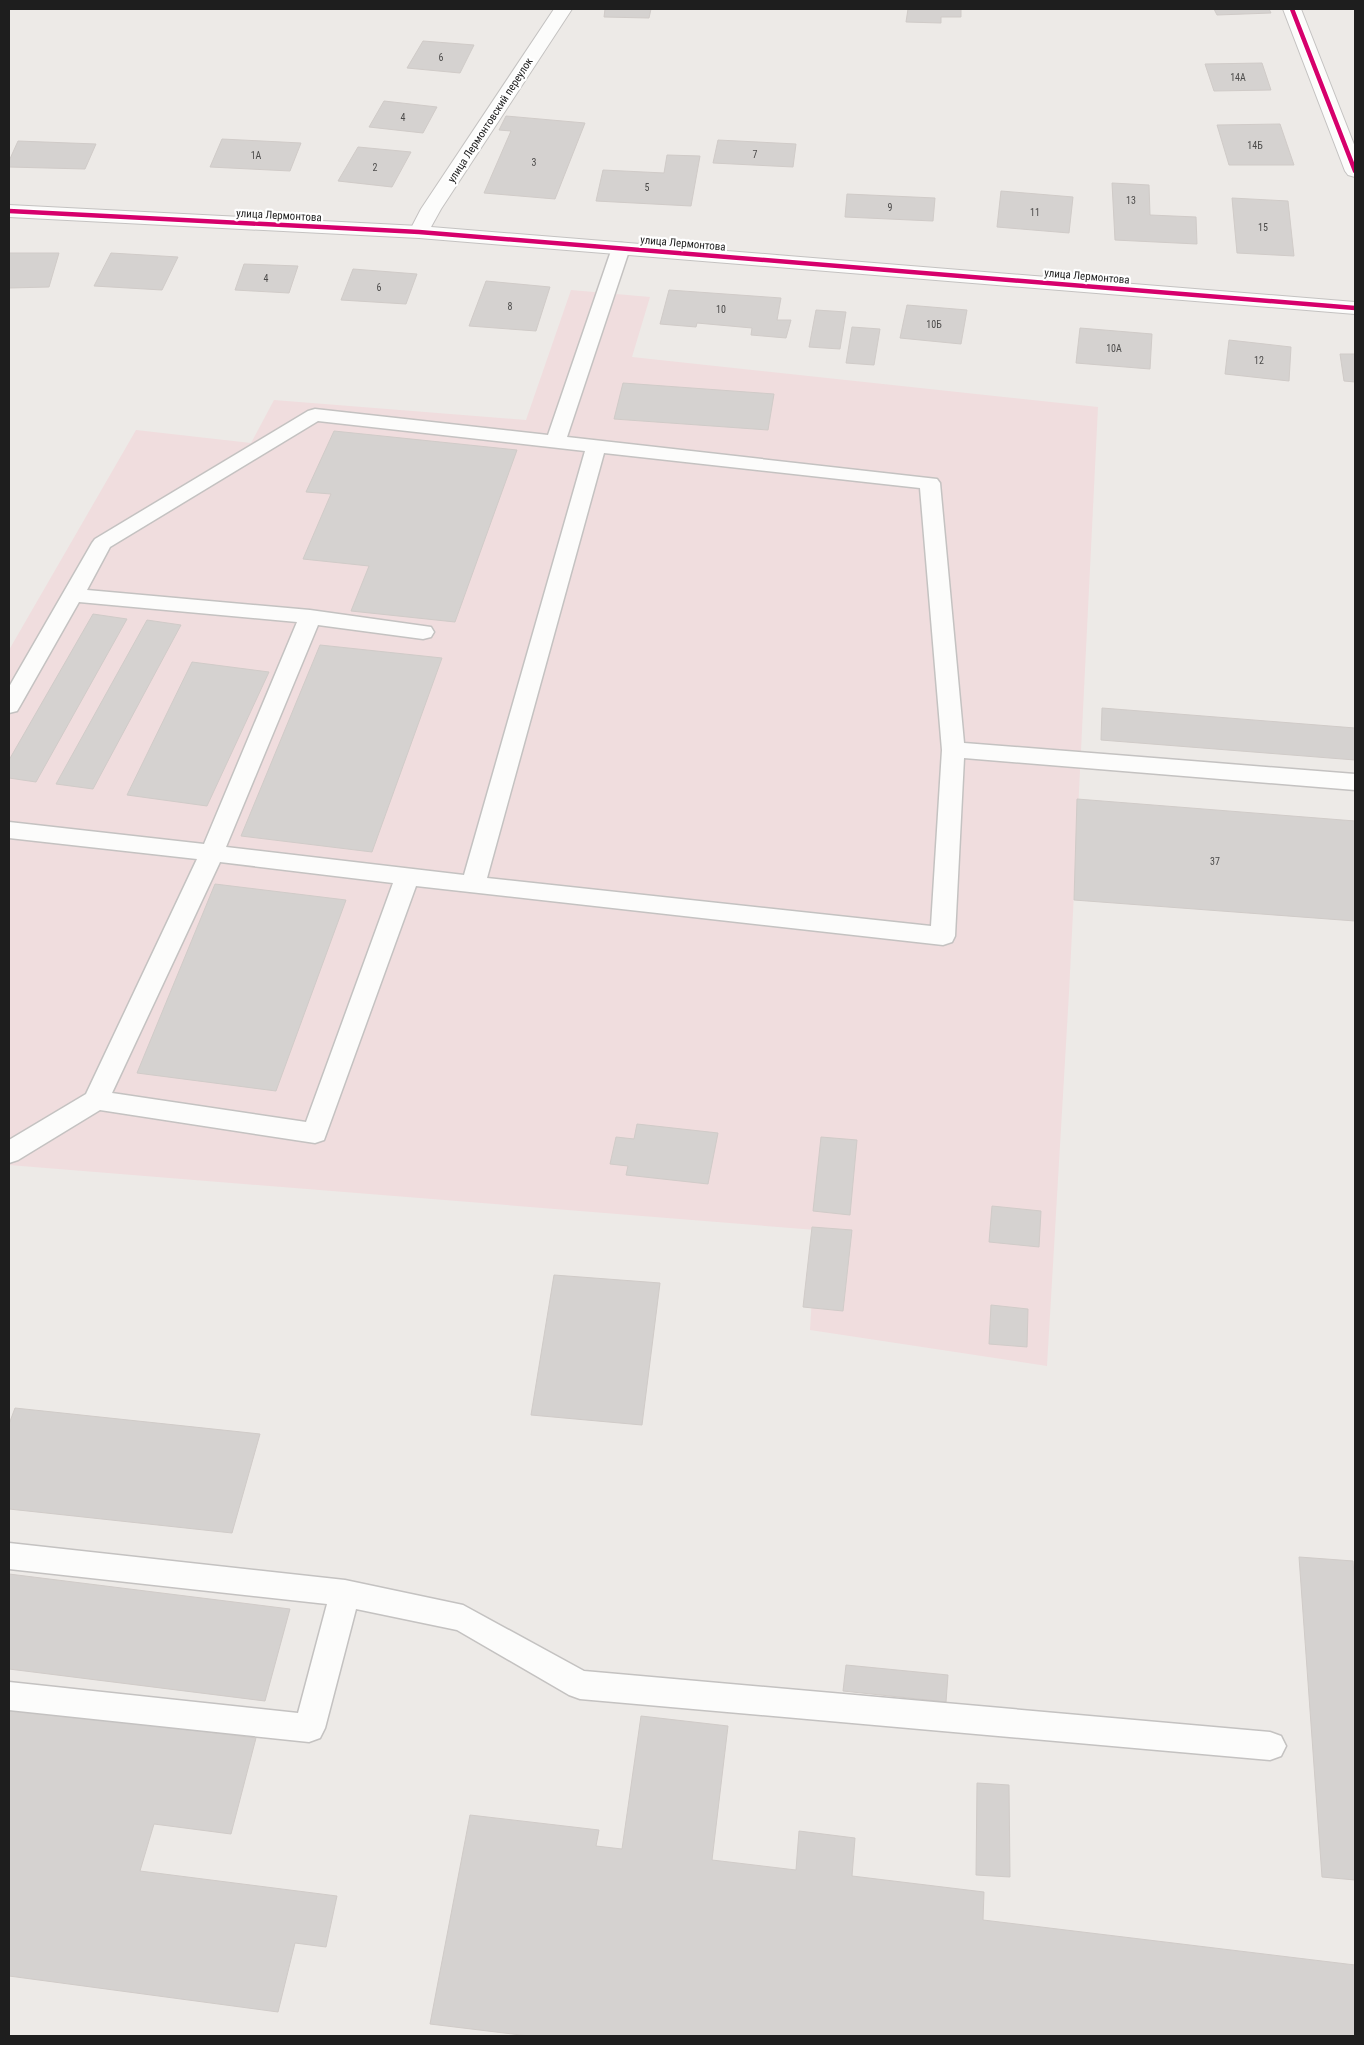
<svg xmlns="http://www.w3.org/2000/svg" width="1364" height="2045" viewBox="0 0 1364 2045" font-family="'Roboto Condensed',sans-serif">
  <style>
    .commercial { fill: #f0ddde }
    .building { fill: #d5d2d0; stroke: #d0cbc8 }
    .lines { fill: none; stroke-linecap: round; stroke-linejoin: round }
    .service-casing { stroke: #c4c2c1; stroke-width: 3 }
    .minor-casing { stroke: #c4c2c1; stroke-width: 2 }
    .tertiary-casing { stroke: #c4c2c1; stroke-width: 2 }
    .service { fill: #fcfcfb; fill-rule: evenodd }
    .minor { fill: #fcfcfb; fill-rule: evenodd }
    .tertiary { fill: #fcfcfb; fill-rule: evenodd }
    .cycleway-casing { stroke: #fff; stroke-width: 7 }
    .cycleway { stroke: #d6006c; stroke-width: 4.5 }
    .labels { text-anchor: middle; stroke-width: 4.5; stroke-linejoin: round; paint-order: stroke }
    .number-label { font-size: 10px; fill: #4c4b4a }
    .far-street-label { font-size: 11px; fill: #1e1e1e; stroke: #fff }
  </style>
  <rect width="100%" height="100%" fill="#edeae7"/>
  <path class="commercial" d="M571,290l79,7 -18,60 466,50 -29,586 -22,373 -237,-36 6,-100 -807,-65v-515l127,-220 115,13 23,-43 252,20z"/>
  <path class="building" d="M605,9h46l-2,9 -45,-1z
    M908,9h53v8h-20v6l-35,-1z
    M1214,9h55l2,4 -54,2z
    M423,41l51,4 -14,28 -53,-5z
    M1262,63l9,27 -57,1 -9,-27z
    M384,101l53,6 -14,26 -54,-6z
    M506,116l79,7 -30,76 -71,-6 27,-62 -12,-1z
    M1280,124l14,41h-65l-12,-40z
    M222,139l79,4 -11,28 -80,-4z
    M718,140l78,4 -3,23 -80,-4z
    M18,141l78,3 -11,25 -76,-2v-6z
    M358,147l53,5 -19,35 -54,-6z
    M667,155l33,1 -9,50 -95,-5 7,-31 61,3z
    M1112,183l37,2 1,30 46,2 1,27 -82,-4z
    M1001,191l72,6 -4,36 -72,-6z
    M847,194l88,4 -2,23 -88,-4z
    M1232,198l56,3 6,55 -57,-3z
    M9,253h50l-10,34 -40,1z
    M111,253l67,4 -16,33 -68,-4z
    M244,264l54,2 -9,27 -54,-3z
    M353,269l64,5 -11,30 -65,-4z
    M486,281l64,6 -14,44 -67,-5z
    M669,290l112,8 -4,22h14l-5,18 -35,-3 1,-7 -55,-5 -1,4 -36,-3z
    M907,305l60,5 -6,34 -61,-6z
    M816,310l30,2 -6,37 -31,-2z
    M852,327l28,2 -6,36 -28,-2z
    M1080,328l72,6 -2,35 -74,-6z
    M1229,340l62,7 -2,34 -64,-7z
    M1340,354h15v28l-11,-1z
    M623,383l151,11 -6,36 -154,-11z
    M334,431l183,19 -62,172 -104,-11 18,-45 -66,-7 28,-65 -25,-2z
    M93,614l34,5 -91,163 -27,-4v-18z
    M147,620l34,5 -88,164 -37,-5z
    M320,645l122,13 -70,194 -131,-16z
    M192,662l77,10 -62,134 -80,-11z
    M1102,708l253,20v32l-254,-20z
    M1077,799l278,22v100l-281,-21z
    M215,884l131,16 -70,191 -139,-18z
    M637,1124l81,9 -10,51 -82,-9 2,-9 -18,-2 6,-27 18,2z
    M821,1137l36,3 -7,75 -37,-4z
    M992,1206l49,5 -2,36 -50,-5z
    M812,1227l40,3 -9,81 -40,-4z
    M554,1275l106,8 -18,142 -111,-10z
    M991,1305l37,4 -1,38 -38,-3z
    M15,1408l245,26 -28,99 -223,-24v-85z
    M1299,1557l54,4 2,27v292l-33,-3z
    M9,1574l281,35 -25,92 -256,-32z
    M846,1665l102,10 -2,27 -103,-11z
    M9,1707l247,31 -25,96 -77,-10 -14,47 197,25 -11,51 -31,-4 -17,69 -269,-36z
    M641,1716l87,10 -16,134 84,10 3,-39 56,7 -3,38 132,16 -1,28 372,45v71h-826l-99,-12 40,-209 129,15 -3,16 26,3z
    M977,1783l32,2 1,92 -34,-2z"/>
  <g class="lines">
    <g class="service-casing">
      <path id="service" d="M621,243l6,1 3,4 -63,189 370,42 3,4 24,260 391,31v16l-391,-32 -9,178 -3,6 -9,3 -527,-59 -92,254 -9,3 -215,-33 -82,50 -9,3v-23l77,-46 111,-235 -188,-21v-16l195,22 93,-222 -218,-20 -59,104 -3,5 -8,2v-26l83,-144 3,-4 213,-128 7,-2 233,26 64,-187 3,-4zM318,421l267,30 -121,424 -238,-28 92,-222 105,14 8,-2 3,-5 -3,-5 -121,-17 -223,-20 23,-43zM604,453l316,35 22,262 -11,176 -444,-48zM220,862l173,21 -87,239 -194,-29z
        M9,1543l336,37 118,25 121,66 686,61 11,4 5,10 -5,10 -11,4 -690,-61 -11,-4 -112,-65 -101,-21 -31,119 -5,10 -11,4 -300,-32v-28l289,31 29,-109 -318,-35z"/>
    </g>
    <g class="minor-casing">
      <path id="minor" d="M554,9h18l-131,200 -15,27h-14l-3,-4 12,-23z
        M1283,9h18l54,138v30l-7,-2 -3,-4z"/>
    </g>
    <g class="tertiary-casing">
      <path id="tertiary" d="M9,205l410,21 936,76v12l-936,-76 -410,-21z"/>
    </g>
    <use href="#service" class="service"/>
    <use href="#minor" class="minor"/>
    <use href="#tertiary" class="tertiary"/>
    <g class="cycleway-casing">
      <path id="cycleway" d="M1292,9l63,162
        M9,211l410,21 936,76"/>
    </g>
    <use href="#cycleway" class="cycleway"/>
  </g>
  <g class="labels">
    <g class="number-label">
      <text x="441" y="61">6</text>
      <text x="1238" y="81">14А</text>
      <text x="403" y="121">4</text>
      <text x="1255" y="149">14Б</text>
      <text x="755" y="158">7</text>
      <text x="256" y="159">1А</text>
      <text x="534" y="166">3</text>
      <text x="375" y="171">2</text>
      <text x="647" y="191">5</text>
      <text x="1131" y="204">13</text>
      <text x="890" y="211">9</text>
      <text x="1035" y="216">11</text>
      <text x="1263" y="231">15</text>
      <text x="266" y="282">4</text>
      <text x="379" y="291">6</text>
      <text x="510" y="310">8</text>
      <text x="721" y="313">10</text>
      <text x="934" y="328">10Б</text>
      <text x="1114" y="352">10А</text>
      <text x="1259" y="364">12</text>
      <text x="1215" y="865">37</text>
    </g>
    <g class="far-street-label">
      <text transform="translate(490 120) rotate(-57)" y="4">улица Лермонтовский переулок</text>
      <text transform="translate(279 215) rotate(3)" y="4">улица Лермонтова</text>
      <text transform="translate(683 243) rotate(5)" y="4">улица Лермонтова</text>
      <text transform="translate(1087 276) rotate(5)" y="4">улица Лермонтова</text>
    </g>
  </g>
  <rect width="1364" height="2045" fill="none" stroke="#1e1e1e" stroke-width="20"/>
</svg>
